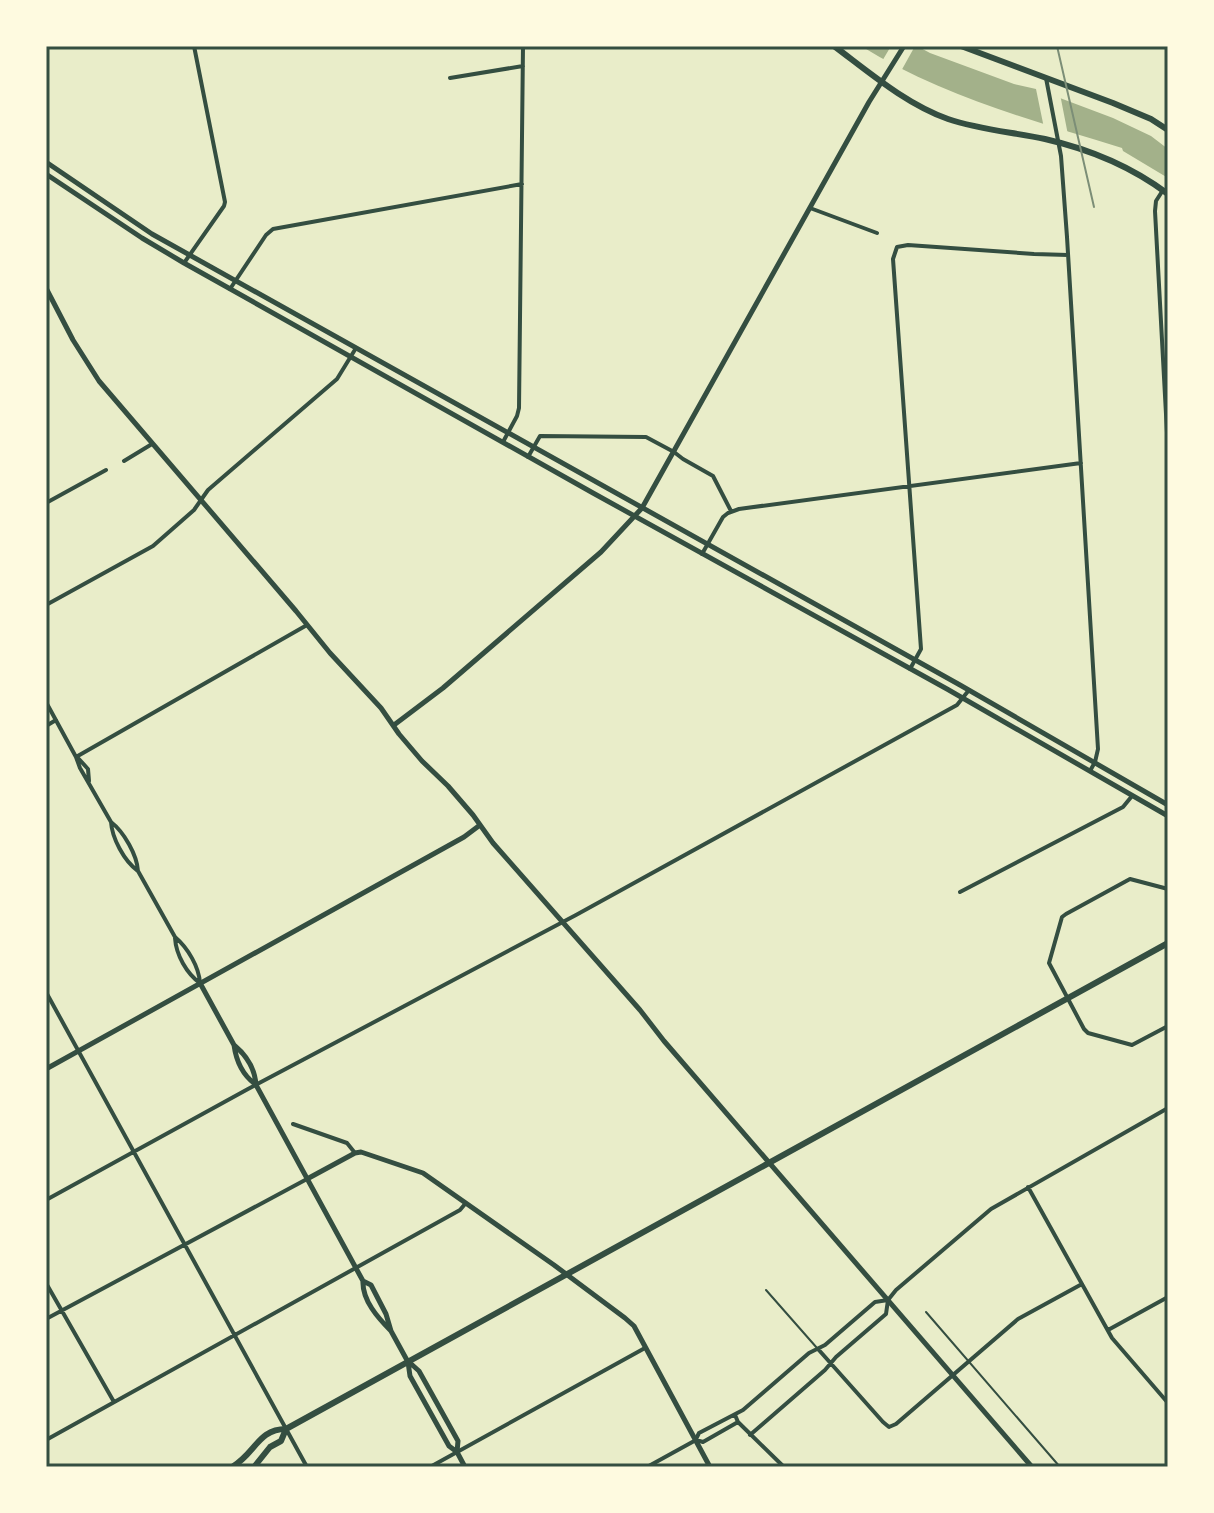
<svg xmlns="http://www.w3.org/2000/svg" width="1214" height="1513" viewBox="0 0 1214 1513" font-family="'PT Sans',sans-serif">
  <style>
    .water { fill: #a3b18a }
    .pier { fill: #e9edc9 }
    .lines { fill: none; stroke-linecap: round; stroke-linejoin: round }
    .service { stroke: #344e41; stroke-width: 2 }
    .minor { stroke: #344e41; stroke-width: 4 }
    .tertiary { stroke: #344e41; stroke-width: 5 }
    .secondary { stroke: #344e41; stroke-width: 5 }
    .primary { stroke: #344e41; stroke-width: 6 }
    .rail { stroke: #7c8e77; stroke-width: 2 }
    .neatline { fill: none; stroke: #344e41; stroke-width: 3 }
  </style>
  <rect width="100%" height="100%" fill="#e9edc9"/>
  <path class="water" d="M861,46h56l13,7 84,31 22,5 77,29 38,18 17,13v29l-45,-27 -1,-3c-90,-28 -181,-52 -261,-102z"/>
  <path class="pier" d="M891,46h24l-15,27 -19,-10z
    M1036,89h12l12,5 8,41 -24,-7z"/>
  <g class="lines">
    <path class="service" d="M766,1290l51,58
      M926,1312l134,155"/>
    <path class="minor" d="M450,78l73,-12
      M1046,78l15,78 6,81 31,512 -3,13 -5,9
      M1163,190l-7,11 -1,10 13,240
      M810,208l67,25
      M184,263l40,-57 1,-4 -31,-156
      M230,289l36,-54 7,-6 249,-45
      M503,442l14,-26 2,-8 4,-362
      M528,457l12,-21 106,1 28,15 9,7 30,17 18,35
      M124,461l28,-17
      M46,503l60,-33
      M702,554l21,-37 5,-4 11,-4 342,-46
      M46,605l107,-59 41,-36 14,-20 129,-111 19,-31
      M910,669l11,-20 -28,-390 4,-12 11,-2 126,9 34,1
      M46,702l30,55 4,11 31,54c13,10 26,33 27,49l37,66c13,11 24,30 25,46
      M46,726l10,-6
      M76,757l231,-132
      M78,758l10,11 1,12
      M111,822c1,16 13,39 27,49
      M1168,889l-38,-10 -64,35 -4,3 -13,46 35,66 4,4 44,12 36,-19
      M960,892l163,-85 9,-11
      M175,938c1,17 12,36 25,45
      M46,992l261,475
      M293,1124l54,19 8,10
      M1028,1187l84,151 56,65
      M46,1200l202,-111 328,-174 381,-210 12,-15
      M46,1283l68,119
      M46,1319l261,-140
      M1108,1330l60,-33
      M818,1349l65,73 6,5 7,-3 122,-105 64,-35
      M735,1415l3,7 46,45
      M750,1435l75,-65 11,-13 50,-43 2,-14 8,-10 95,-81 177,-101
      M696,1439l3,-6 44,-23 66,-57 16,-8 50,-43 13,-2
      M46,1440l414,-230 5,-6
      M430,1467l215,-119
      M647,1467l49,-27 7,2 35,-20"/>
    <path class="tertiary" d="M394,725l49,-37 158,-136 41,-44 227,-406 35,-56
      M200,983l34,62c12,10 21,24 22,40l107,196 8,4 15,29 5,17 17,31 2,14 39,70 8,6 8,15
      M234,1045c2,15 9,30 21,39
      M307,1179l48,-26 6,-1 62,21 131,92 71,53 9,8 76,141
      M363,1281c-1,19 15,37 28,50
      M409,1362l10,9 39,70 -1,11"/>
    <path class="secondary" d="M46,162l106,72 808,451 208,120
      M46,174l96,64 42,25 409,230 354,196 221,127
      M46,288l27,52 26,41 197,230 34,42 51,55 18,26 23,27 26,25 25,29 20,28 147,167 24,31 368,426
      M46,1069l418,-232 16,-12"/>
    <path class="primary" d="M834,46c36,27 72,58 114,73 32,11 65,13 97,20 44,10 87,28 123,55
      M961,46l152,57 38,16 17,11
      M232,1467c23,-13 26,-38 54,-38l882,-486
      M254,1467l16,-20 11,-6 5,-12"/>
    <path class="rail" d="M1057,46l37,161"/>
  </g>
  <rect width="1214" height="1513" fill="none" stroke="#fefae0" stroke-width="96"/>
  <rect x="48" y="48" width="1118" height="1417" class="neatline"/>
</svg>
